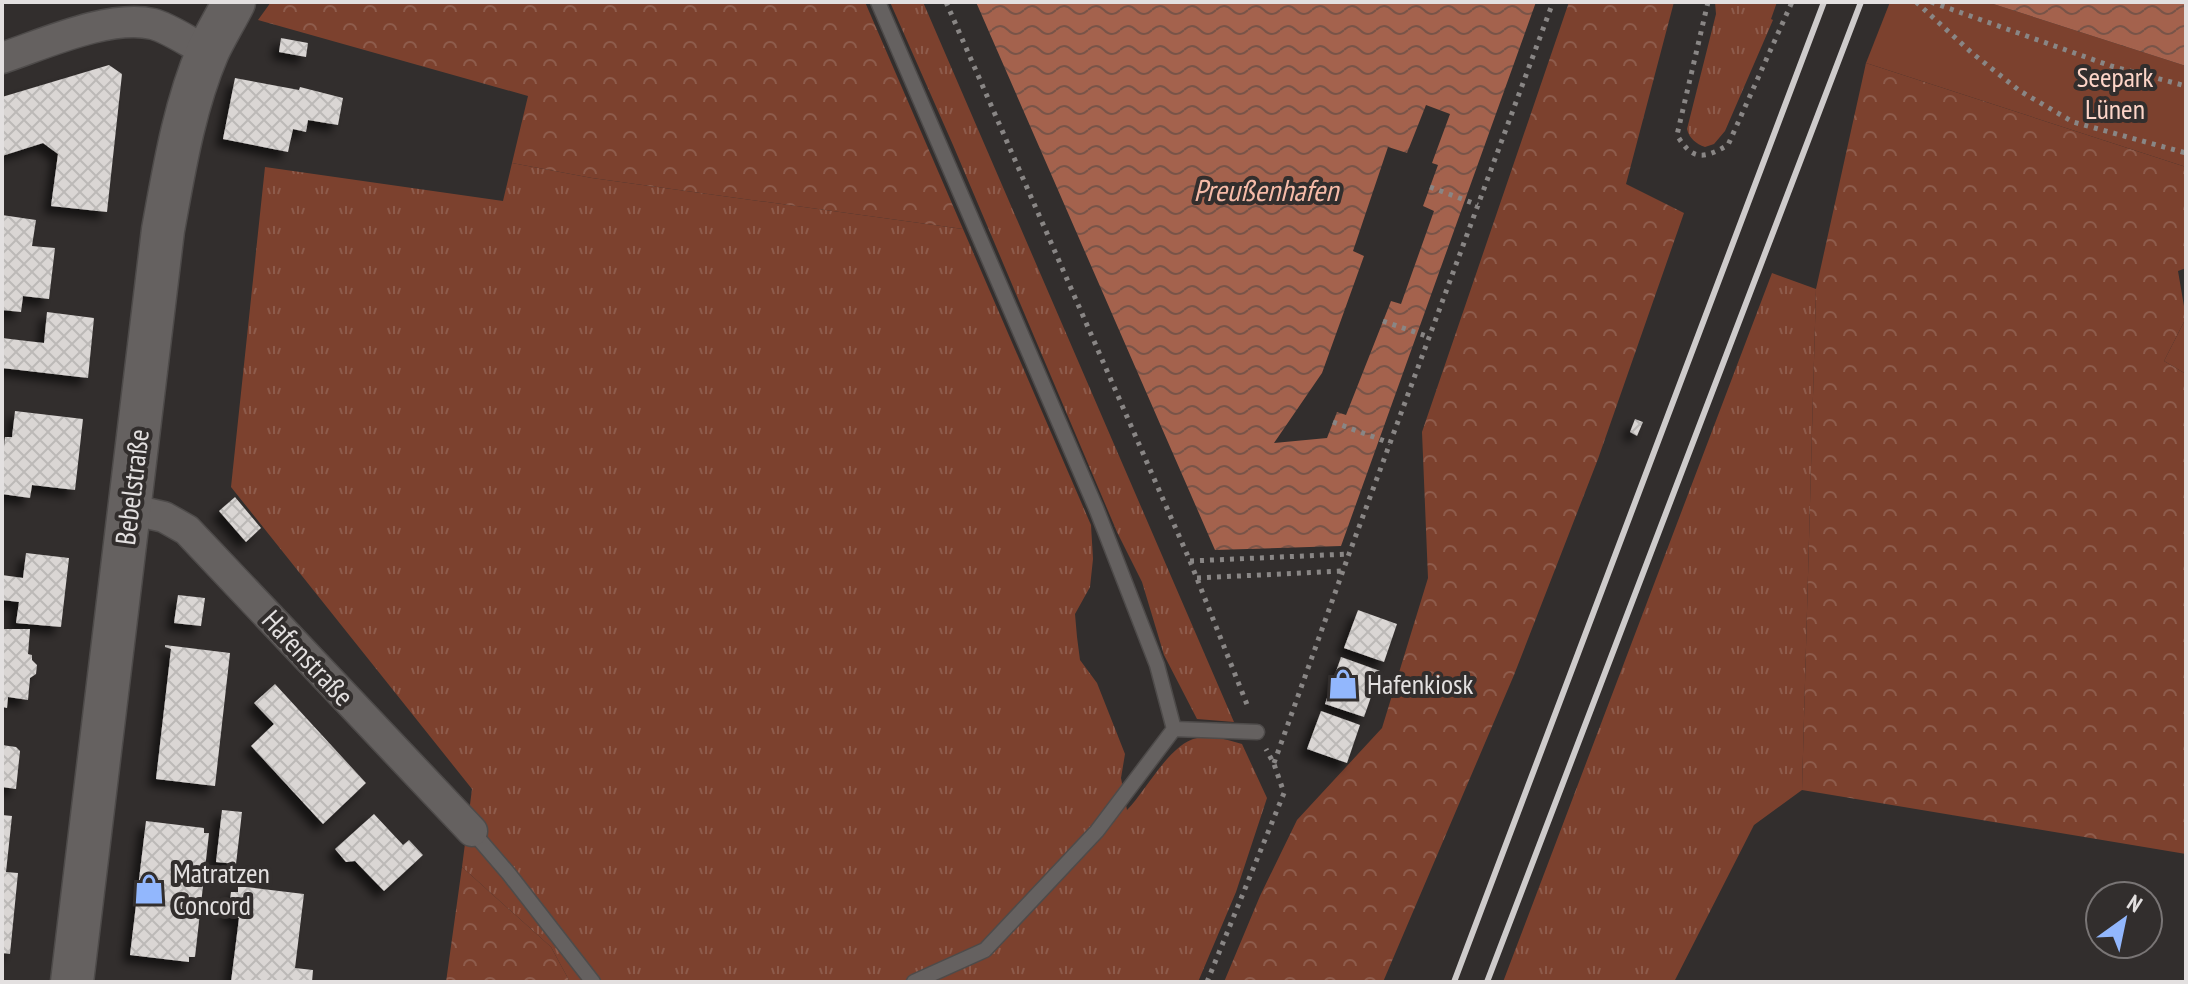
<svg xmlns="http://www.w3.org/2000/svg" width="2188" height="984" viewBox="0 0 2188 984" font-family="'PT Sans Narrow',sans-serif">
  <style>
    .grass { fill: url(#grass-tufts) }
    .forest { fill: url(#forest-crowns) }
    .green { fill: #7c412e }
    .water { fill: url(#water-waves) }
    .pier { fill: #322e2d }
    .building { fill: url(#building-cross-hatch); filter: url(#shadow) }
    .lines { fill: none; stroke-linecap: round; stroke-linejoin: round }
    .service-casing { stroke: #4e4b4a; stroke-width: 17 }
    .minor-casing { stroke: #4e4b4a; stroke-width: 33 }
    .secondary-casing { stroke: #4e4b4a; stroke-width: 45 }
    .path { stroke: #898685; stroke-width: 5; stroke-dasharray: 4 6; stroke-linecap: butt }
    .service { stroke: #656160; stroke-width: 14 }
    .minor { stroke: #656160; stroke-width: 30 }
    .secondary { stroke: #656160; stroke-width: 42 }
    .rail { stroke: #cecbcb; stroke-width: 6 }
    .labels { text-anchor: middle; stroke-width: 8; stroke-linejoin: round; paint-order: stroke }
    .park-label { font-size: 28px; fill: #fdd5c8; stroke: #322e2d }
    .street-label { font-size: 28px; fill: #e3e0e0; stroke: #322e2d }
    .poi-label { font-size: 28px; fill: #e3e0e0; stroke: #322e2d; text-anchor: start }
    .water-label { font-size: 30px; font-style: italic; fill: #f6bba8; stroke: #322e2d }
  </style>
  <defs>
    <pattern id="grass-tufts" width="24" height="20" patternUnits="userSpaceOnUse" patternTransform="scale(2)"><rect width="24" height="20" fill="#7c412e"/><path d="M3 7l-1-3M5 7V3M7 7l1-3M15 17l-1-3M17 17v-4M19 17l1-3" fill="none" stroke="#8e5c4c"/></pattern>
    <pattern id="forest-crowns" width="20" height="18" patternUnits="userSpaceOnUse" patternTransform="scale(2)"><rect width="20" height="18" fill="#7c412e"/><path d="M2 6a3 3 0 1 1 6 0M12 15a3 3 0 1 1 6 0" fill="none" stroke="#8e5c4c"/></pattern>
    <pattern id="water-waves" width="16" height="10" patternUnits="userSpaceOnUse" patternTransform="scale(2)"><rect width="16" height="10" fill="#a4624d"/><path d="M0 5q4-4 8 0t8 0" fill="none" stroke="#795448"/></pattern>
    <pattern id="building-cross-hatch" width="8" height="8" patternUnits="userSpaceOnUse" patternTransform="scale(2)"><rect width="8" height="8" fill="#dad6d4"/><path d="M0 0l8 8M0 8l8-8" fill="none" stroke="#bcb9b7"/></pattern>
    <filter id="shadow"><feDropShadow dx="-7" dy="7" stdDeviation="4" flood-color="#0009"/></filter>
  </defs>
  <rect width="100%" height="100%" fill="#322e2d"/>
  <path class="grass" d="M890,2h33l311,720 -37,-3 -33,-64 -22,-73 -25,-50 -164,-387z
    M1715,2h62l-6,17 2,1 -48,111 -11,13 -9,3c-9,-3 -16,-9 -18,-18l29,-115z
    M512,163l80,15 371,51 128,296 2,34 -3,28 -15,27 2,23 3,23 17,23 28,71 -4,24 6,32c19,-19 43,-67 70,-72 15,-3 30,2 45,6l25,54 -31,94 -38,90h-628l-19,-35 -89,-80 10,-78 -241,-302 34,-320 238,34z
    M1772,273l44,16 -14,501 -48,35 -80,157h-171z
    M2186,318v56l-22,-13z"/>
  <path class="forest" d="M271,2h594l98,227 -371,-51 -80,-15 16,-67 -270,-76z
    M1569,2h105l-48,182 58,29 -86,246 -84,216 -131,307h-159l36,-86 37,-76 85,-92 46,-150 -6,-146z
    M1866,63l320,104v101l-8,3 8,47 -22,43 22,13v480l-384,-64 14,-501z
    M462,867l89,80 19,35h-124z"/>
  <path class="green" d="M1890,2h97l199,64v101l-320,-104z"/>
  <path class="water" d="M976,2h560l-195,544 -126,4z
    M1987,2h199v64z"/>
  <path class="pier" d="M1426,105l24,9 -18,49 6,2 -15,41 11,5 -33,93 -10,-3 -45,114 -9,-3 -10,26 -53,5 48,-70 42,-117 -11,-5 35,-104 19,6z"/>
  <path class="building" d="M281,38l27,5 -2,14 -27,-5z
    M109,65l13,9 -15,138 -56,-6 7,-52 -15,-11 -41,13v-59z
    M235,78l64,12 1,-3 43,11 -5,27 -30,-5 -2,12 -13,-3 -5,23 -65,-13z
    M2,215l34,5 -4,26 23,2 -6,51 -26,-3 -2,16 -19,-2z
    M47,312l47,6 -6,60 -86,-10v-30l42,5z
    M15,411l68,8 -8,71 -43,-5 -2,13 -28,-4v-47h2l1,-10h7z
    M1635,419l8,3 -6,14 -7,-4z
    M235,497l26,31 -15,14 -27,-31z
    M26,553l43,5 -8,69 -45,-4 3,-21 -17,-2v-25l21,3z
    M178,595l27,3 -4,28 -27,-3z
    M1358,610l39,14 -13,38 -40,-14z
    M2,629h28l-2,25 4,1v5l5,5 -1,9 -6,4 -2,22 -20,-3 -1,11 -5,-1z
    M165,645l65,8 -15,133 -59,-7 15,-130 -6,-2z
    M1341,657l39,14 -16,46 -39,-13z
    M275,684l91,99 -43,41 -72,-78 23,-22 -20,-21z
    M1321,711l39,14 -13,38 -40,-14z
    M2,745l14,2 4,4 -4,38 -14,-2z
    M222,810l20,2 -6,52 -20,-2z
    M374,814l29,31 6,-5 14,15 -39,36 -29,-30 -9,1 -11,-13z
    M2,815l10,1 -6,56 12,1 -8,81 -8,-1z
    M146,821l58,7v5h5l-14,124h-6v5l-59,-7z
    M238,886l66,8 -9,74 18,2 -1,12h-81l8,-64 -11,-1 3,-25h7z"/>
  <g class="lines">
    <g class="service-casing">
      <path id="service" d="M878,2l218,506 61,157 17,64
        M472,831l37,43 84,108
        M914,982l71,-32 112,-119 77,-102 83,3"/>
    </g>
    <g class="minor-casing">
      <path id="minor" d="M2,58c42,-14 107,-44 151,-34 16,4 39,20 55,28
        M129,509l35,8 23,13 285,301"/>
    </g>
    <g class="secondary-casing">
      <path id="secondary" d="M72,982l91,-752c11,-60 21,-123 45,-179 8,-17 18,-33 26,-49"/>
    </g>
    <path class="path" d="M946,2l244,559 58,146
      M1708,2l-31,133c15,26 27,24 51,10l64,-143
      M1916,2l56,51 48,38 53,31 113,31
      M1931,2l180,64 75,20
      M1430,187l48,18
      M1383,321l46,16
      M1333,422l57,21
      M1190,561l159,-7
      M1197,578l146,-7
      M1274,763l75,-209 204,-552
      M1207,982l77,-189 -10,-29 -8,-15"/>
    <use href="#service" class="service"/>
    <use href="#minor" class="minor"/>
    <use href="#secondary" class="secondary"/>
    <path class="rail" d="M1454,982l370,-980
      M1487,982l374,-980"/>
  </g>
  <defs>
    <g id="shop-bare" transform="scale(2.4)"><path d="M-5-2.5h2.3a2.7 3.5 0 0 1 5.4 0H5L5.5 6h-11ZM-1.5-2.5h3a1.5 2.3 0 0 0-3 0Z" fill="#92b7fd" stroke="#322e2d" stroke-width="2.5" paint-order="stroke"/></g>
  </defs>
  <g fill-rule="evenodd">
    <use href="#shop-bare" x="1343" y="684"/>
    <use href="#shop-bare" x="149" y="889"/>
  </g>
  <g class="labels">
    <g class="park-label">
      <text x="2115" y="87">Seepark<tspan x="2115" dy="32">Lünen</tspan></text>
    </g>
    <g class="street-label">
      <text transform="translate(132 487) rotate(-83)" y="10">Bebelstraße</text>
      <text transform="translate(308 658) rotate(47)" y="10">Hafenstraße</text>
    </g>
    <g class="poi-label">
      <text x="1367" y="694">Hafenkiosk</text>
      <text x="173" y="883">Matratzen<tspan x="173" dy="32">Concord</tspan></text>
    </g>
    <g class="water-label">
      <text x="1266" y="201">Preußenhafen</text>
    </g>
  </g>
  <rect width="2188" height="984" fill="none" stroke="#e3e0e0" stroke-width="8"/>
  <g transform="translate(2124 920) rotate(33)"><circle r="38" fill="#322e2d" stroke="#797575" stroke-width="2"/>
  <path d="M0-6L14 30L0 20L-14 30Z" fill="#92b7fd"/>
  <text y="-12" font-size="22" font-weight="bold" text-anchor="middle" fill="#e3e0e0">N</text>
  </g>
</svg>
